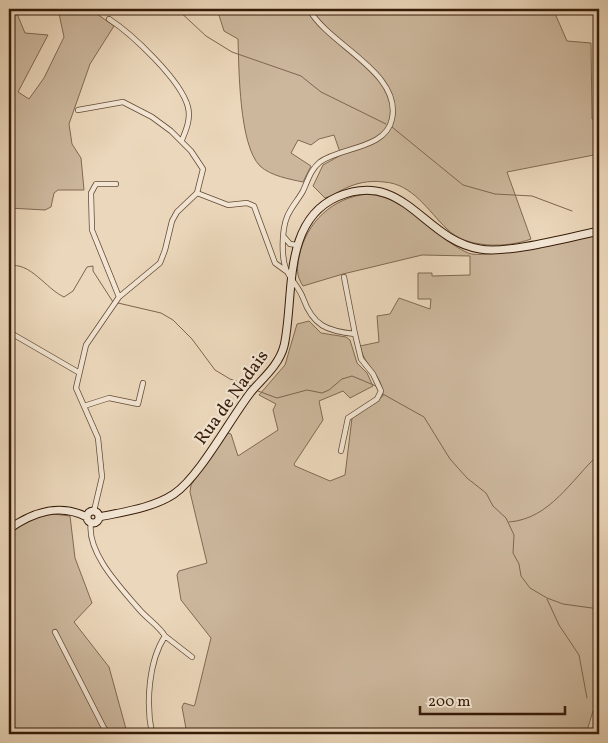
<svg xmlns="http://www.w3.org/2000/svg" width="608" height="743" viewBox="0 0 608 743" font-family="Vollkorn,serif">
  <style>
    .green { fill: #ccb79d; stroke: #816952 }
    .lines { fill: none; stroke-linecap: round; stroke-linejoin: round }
    .stream { stroke: #7d654f; stroke-width: 1 }
    .street-casing { stroke: #634a35; stroke-width: 6 }
    .secondary-casing { stroke: #361b08; stroke-width: 9 }
    .street { stroke: #f2e5d3; stroke-width: 4.5 }
    .secondary { stroke: #f2e5d3; stroke-width: 7 }
    .labels { text-anchor: middle; stroke-width: 4.5; stroke-linejoin: round; paint-order: stroke }
    .street-label { font-size: 18px; fill: #361b08; stroke: #f2e5d3 }
  </style>
  <rect width="100%" height="100%" fill="#ebd7bb"/>
  <filter id="stains"><feTurbulence type="fractalNoise" baseFrequency=".004" numOctaves="4"/><feColorMatrix values="0 0 0 0 .2 0 0 0 0 .09 0 0 0 0 .02 0 0 0 .5 -.17"/></filter>
  <radialGradient id="worn" r=".72"><stop offset=".6" stop-color="#630" stop-opacity="0"/><stop offset="1" stop-color="#630" stop-opacity=".3"/></radialGradient>
  <path class="green" d="M9,9h6l10,24 23,2 -30,57 11,7 15,-21 20,-41 -6,-28h32l24,17 -24,38 -21,60 3,20 9,14 3,32h-26l-4,3 -3,14 -6,3 -36,-2z
    M212,9h341l14,32 24,2 1,76 7,1v34l-92,18 24,67c-24,9 -64,10 -84,-10 -19,-18 -34,-45 -63,-47 -15,-2 -29,1 -42,8 -5,2 -11,7 -17,8l-12,-12 10,-21 18,-10 -7,-20 -15,4 -8,6 -13,-5 -7,13 20,13 -8,16c-14,-3 -32,-6 -43,-16 -21,-21 -21,-97 -22,-127l-14,-8 -6,-19z
    M368,194c43,4 63,42 100,59 14,7 110,-14 131,-18v477l-6,-1 -7,23h-399l-5,-27 2,-4 10,3 1,-2 16,-66 -30,-38 -4,-25 2,-4 28,-8 -17,-71 1,-7 37,-52 3,1 7,22 40,-26 -5,-20 3,-6 -17,-9 26,-30 12,-41 12,-3 12,12 25,4 4,3 7,23 10,10 6,13 -23,12 -7,-7 -24,10 4,19 -29,44 1,2 35,15 15,-6 7,-57 31,-22c0,-22 -19,-29 -23,-50l19,-4 -2,-26 13,-2 9,-16 31,11 1,-10h-13v-26h14v3l38,-1v-19l-48,-1 -79,19 -40,12c-7,-11 -6,-17 -4,-29 7,-35 34,-60 69,-63z
    M45,513l25,3 5,42 17,45 -18,19 35,45 17,62 -18,5h-99v-202z"/>
  <g class="lines">
    <path class="stream" d="M177,9l29,27 26,16 69,24 20,16 65,32
      M392,127l71,58 32,9 37,2 40,15
      M9,266c21,-5 37,23 55,31l9,-6 14,-24 6,-1v5l20,31
      M118,303l43,10 12,7 19,19 23,31 15,9 21,7
      M258,391l19,7 30,-8 15,3 7,-3 13,-11 10,-3 24,10 2,4
      M381,393l43,24 26,42 17,19 19,15 7,13 13,12 8,17 -1,18 6,11 2,12 9,12 17,10 16,6 36,5
      M509,522c41,-3 62,-42 90,-68
      M547,599l12,26 20,30 8,43"/>
    <g class="street-casing">
      <path id="street" d="M309,9c19,36 93,63 83,110 -6,30 -51,28 -72,43 -9,7 -12,18 -17,29 -5,9 -12,16 -16,26 -5,12 -6,39 -1,52 3,9 13,18 17,29 10,28 24,33 52,36l6,25 12,15 8,17 -4,8 -29,19 -7,33
        M109,19c23,15 72,61 79,88 3,12 -2,23 -6,33
        M78,110l45,-8 29,15 19,14 20,20 12,18 -6,24
        M116,184h-20l-5,9 1,37 27,67
        M197,193l31,12 19,-2 7,3 21,57 11,8
        M284,237l6,7 7,1
        M344,277l11,57
        M9,332l69,40
        M84,406l25,-8 29,6 5,-21
        M94,511l8,-34 -4,-39 -22,-50 10,-43 33,-48 41,-34 5,-13 7,-29 5,-9 20,-19
        M91,522c-5,30 29,65 47,86 9,11 20,17 27,28 -17,26 -19,69 -13,98
        M55,632l49,96 5,6
        M165,636l27,21"/>
    </g>
    <g class="secondary-casing">
      <path id="secondary" d="M87 517a6 6 0 1 1 12 0a6 6 0 1 1-12 0Z
        M99,517c24,-5 54,-9 75,-23 26,-18 56,-75 77,-102 12,-14 28,-27 33,-46 11,-48 -3,-124 53,-149 67,-29 86,43 143,52 28,5 90,-12 119,-18
        M9,529c24,-17 50,-26 78,-12"/>
    </g>
    <use href="#street" class="street"/>
    <use href="#secondary" class="secondary"/>
  </g>
  <g class="labels">
    <g class="street-label">
      <text transform="translate(231 397) rotate(-54)" y="6">Rua de Nadais</text>
    </g>
  </g>
  <rect width="608" height="743" fill="none" stroke="#ebd7bb" stroke-width="30"/>
  <rect x="10" y="10" width="588" height="723" fill="none" stroke="#361b08" stroke-width="2.5"/>
  <rect x="15" y="15" width="578" height="713" fill="none" stroke="#361b08"/>
  <path d="M420 706v8h145v-8" fill="none" stroke="#361b08" stroke-width="2.5"/>
  <text x="428" y="706" font-size="15" fill="#361b08" stroke="#f2e5d3" stroke-width="4" paint-order="stroke">200 m</text>
  <rect width="100%" height="100%" filter="url(#stains)"/>
  <rect width="100%" height="100%" fill="url(#worn)"/>
</svg>
